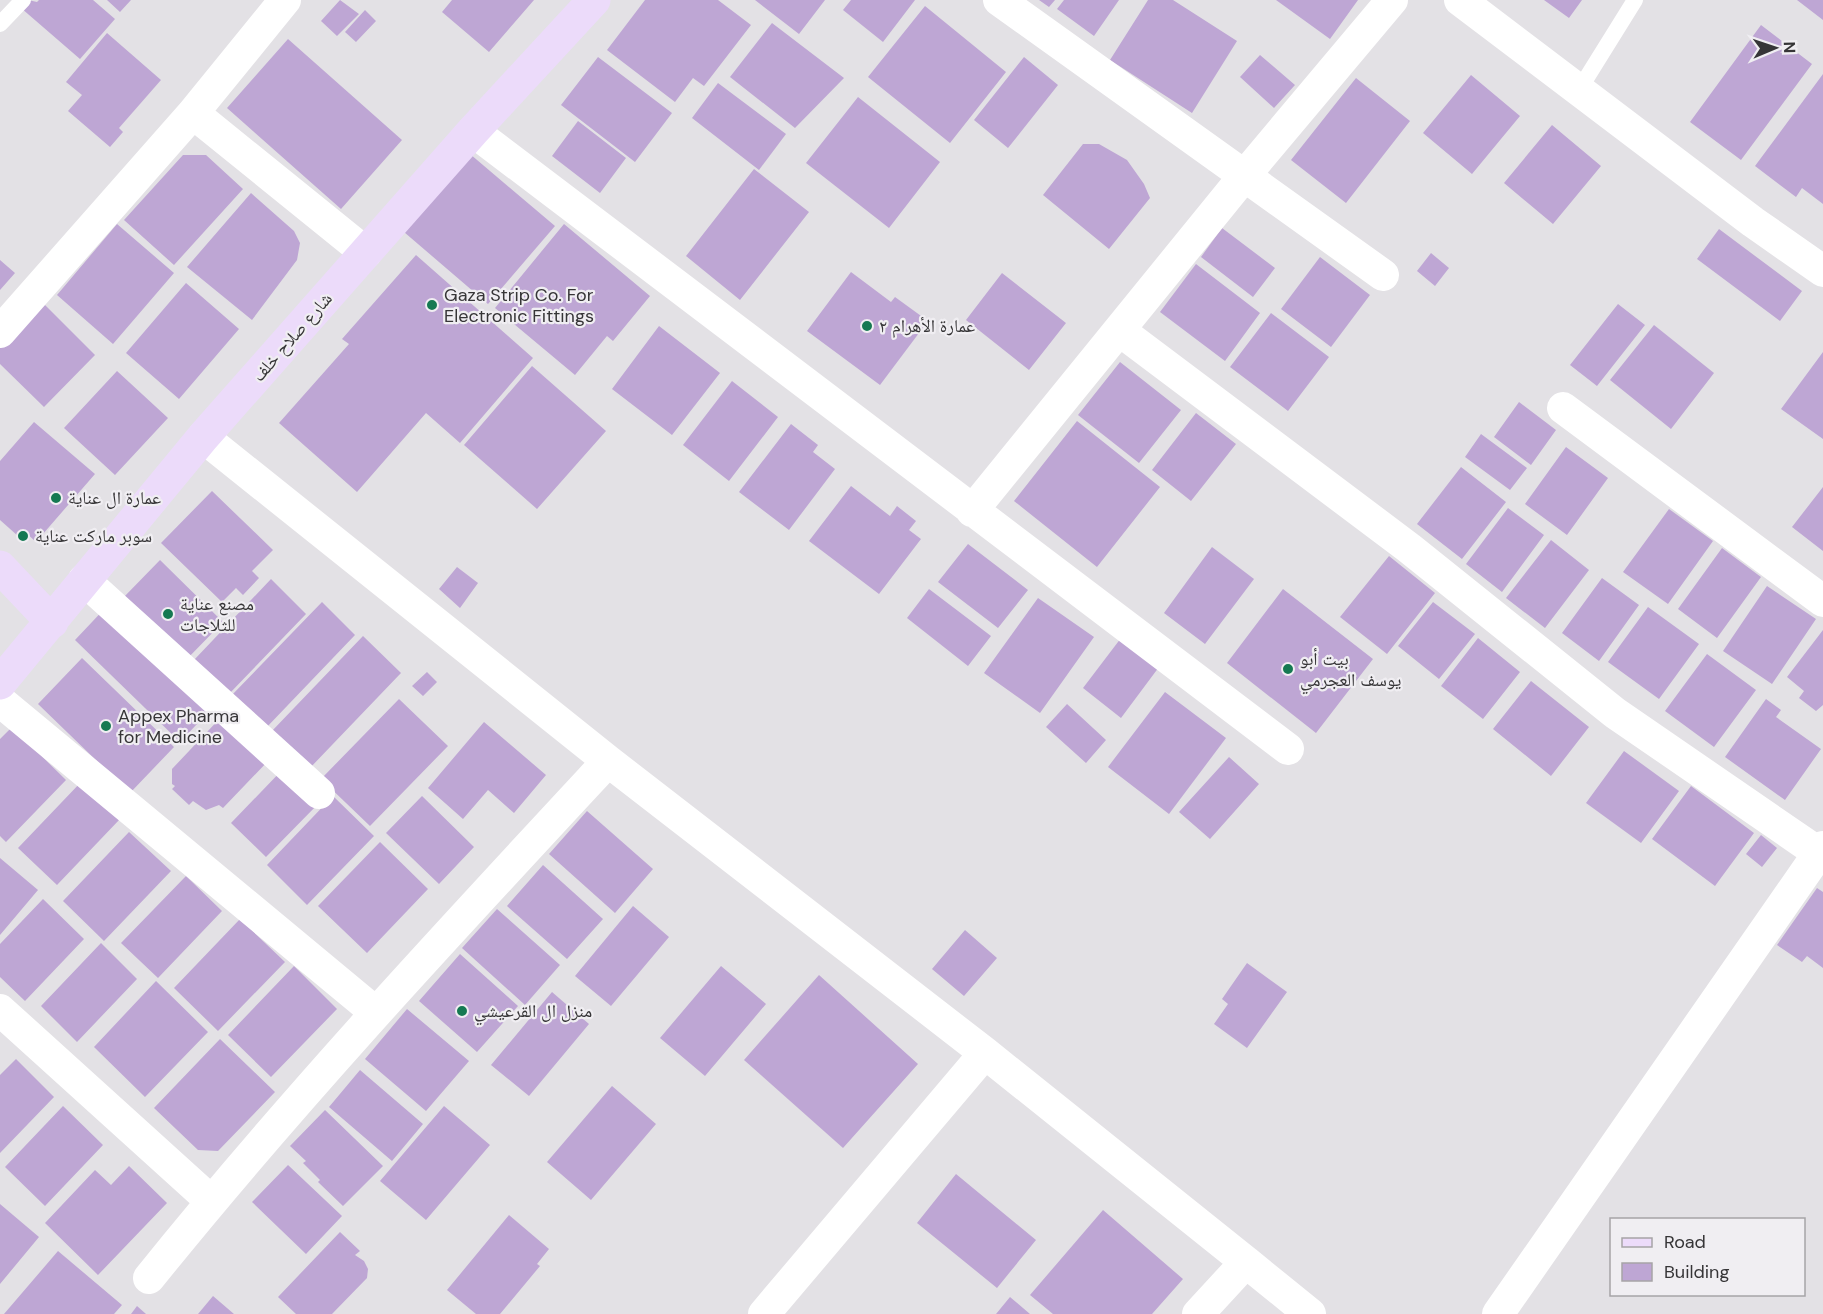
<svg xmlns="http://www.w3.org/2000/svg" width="1823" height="1314" viewBox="0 0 1823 1314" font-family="'DM Sans','Noto Naskh Arabic',sans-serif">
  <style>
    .building { fill: #bea6d4 }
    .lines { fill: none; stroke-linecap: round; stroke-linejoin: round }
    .lane { stroke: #fff; stroke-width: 16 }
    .street { stroke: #fff; stroke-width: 32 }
    .secondary { stroke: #ecdbfa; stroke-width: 33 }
    .poi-dot { fill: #157952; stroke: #f0eef2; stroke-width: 2 }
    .labels { text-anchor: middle; stroke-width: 4.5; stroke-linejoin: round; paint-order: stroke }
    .poi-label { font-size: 18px; fill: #363537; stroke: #f0eef2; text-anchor: start }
    .street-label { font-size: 18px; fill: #363537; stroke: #f0eef2 }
  </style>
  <rect width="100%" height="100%" fill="#e3e1e5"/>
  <path class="building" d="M28,0l9,2 2,-2h54l22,19 -35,40 -59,-51z
    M107,0h24l-11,12z
    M340,0l19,14 -22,22 -16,-15z
    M452,0h82l-45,52 -47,-40z
    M645,0h73l33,25 -47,61 -11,-8 -18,24 -68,-52z
    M755,0h70l-26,34z
    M851,0h64l-32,42 -40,-32z
    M1039,0h16l-6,7z
    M1064,0h55l-25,36 -37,-27z
    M1148,0h25l64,41 -45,72 -82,-53z
    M1276,0h82l-28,39z
    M1544,0h38l-13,18z
    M1797,0h26v20z
    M925,6l81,66 -56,71 -82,-66z
    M365,10l11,11 -20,21 -11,-10z
    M772,23l72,55 -49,50 -65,-51z
    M1761,25l51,39 -71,96 -51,-38z
    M107,33l54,47 -42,48 4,4 -13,15 -42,-36 14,-16 -16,-13z
    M288,39l114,101 -61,69 -114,-101z
    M1260,55l35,30 -21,23 -34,-31z
    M598,57l74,56 -37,49 -74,-57z
    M1024,57l34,28 -50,63 -34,-28z
    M1823,74v130l-21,-16 -6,9 -41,-31z
    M1471,75l49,41 -48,58 -49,-41z
    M1356,78l54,43 -64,82 -55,-43z
    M718,83l68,51 -27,36 -67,-52z
    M858,97l82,65 -51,66 -83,-65z
    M578,121l48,37 -26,35 -48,-37z
    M1552,125l49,41 -48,58 -49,-41z
    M1083,144h16l28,16 17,24 6,14 -41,51 -66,-54z
    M470,154l85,72 -67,78 -84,-72z
    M183,155h23l37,34 -69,76 -50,-45z
    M754,169l55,43 -69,88 -54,-44z
    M251,193l43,38 6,12 -3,17 -45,60 -65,-53z
    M117,224l57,49 -61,71 -56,-49z
    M564,224l86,72 -37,45 -6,-5 -32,39 -80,-67z
    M1222,228l53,40 -22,29 -52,-40z
    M1719,229l83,62 -22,30 -83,-62z
    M1431,253l18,15 -14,18 -18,-15z
    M416,255l117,103 -73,85 -34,-30 -69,79 -78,-69 70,-79 -7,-5z
    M1320,257l50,38 -39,52 -50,-38z
    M0,260l15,13 -15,17z
    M1196,264l64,49 -35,48 -65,-49z
    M851,272l40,30 4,-5 33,24 -48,64 -73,-54z
    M1002,273l64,50 -37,47 -63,-50z
    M186,283l53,46 -60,70 -53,-46z
    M43,303l52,52 -51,52 -44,-43v-17z
    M1618,304l27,21 -48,61 -27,-21z
    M1271,313l58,44 -41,54 -58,-44z
    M1654,325l60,48 -43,56 -61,-49z
    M659,326l61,47 -48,62 -60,-46z
    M1823,352v87l-42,-30z
    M1120,362l61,48 -42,53 -61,-48z
    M532,366l74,65 -69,78 -73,-64z
    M117,371l51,47 -53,57 -51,-47z
    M732,381l46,36 -49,64 -46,-36z
    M1519,402l37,28 -25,35 -37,-28z
    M1196,413l40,31 -45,57 -39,-31z
    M1077,421l83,66 -63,80 -83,-66z
    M34,422l61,52 -59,68 -13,-12 -5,6 -18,-16v-59z
    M791,424l27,21 -5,7 22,17 -46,61 -50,-38z
    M1481,434l46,34 -17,22 -45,-33z
    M1566,447l42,31 -41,57 -42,-31z
    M1461,467l45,35 -44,57 -45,-35z
    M851,486l39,30 7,-10 19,15 -7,9 12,9 -42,55 -70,-53z
    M1823,487v64l-31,-24z
    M212,491l61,59 -21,21 7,7 -16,17 -7,-7 -14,14 -61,-59z
    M1508,508l36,27 -42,57 -36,-28z
    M1669,509l44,32 -45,63 -45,-32z
    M1551,540l38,30 -44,58 -39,-30z
    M968,544l60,46 -30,38 -60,-46z
    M1212,547l42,32 -49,65 -41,-31z
    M1722,548l39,29 -44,61 -39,-29z
    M1389,556l46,37 -48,61 -47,-37z
    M160,560l63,62 -37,38 -63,-62z
    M457,567l21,16 -18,25 -21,-19z
    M1602,578l37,27 -40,56 -37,-28z
    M271,579l35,35 -77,80 -35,-34z
    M1767,586l49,33 -44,65 -49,-33z
    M929,589l62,47 -23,30 -61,-48z
    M1283,589l90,70 -57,74 -89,-70z
    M1038,598l56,39 -54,76 -56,-40z
    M322,602l33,33 -90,94 -34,-33z
    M1433,602l42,32 -36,45 -41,-33z
    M109,604l105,102 -34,36 -105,-102z
    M1648,607l51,37 -40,55 -51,-37z
    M1823,630v75l-7,6 -17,-13 5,-7 -17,-14z
    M363,636l38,37 -92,96 -38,-37z
    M1121,638l38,29 -38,51 -38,-30z
    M1478,638l42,34 -37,47 -42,-33z
    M1707,654l49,36 -42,57 -49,-36z
    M82,658l92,89 -44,46 -92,-89z
    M427,672l10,10 -14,14 -11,-10z
    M1531,681l58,46 -38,49 -58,-47z
    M1165,692l61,46 -57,76 -61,-47z
    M399,699l49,47 -78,80 -49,-47z
    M1766,699l15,11 -5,7 45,32 -36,51 -60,-43z
    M1067,704l39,36 -20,23 -40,-36z
    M224,714l46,45 -47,49 -4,-3 -13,5 -13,-9 -4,4 -17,-16 3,-3 -3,-2v-15z
    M484,722l62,53 -32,38 -26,-23 -25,29 -35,-31z
    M12,727l54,53 -60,62 -6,-6v-97z
    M1624,751l55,40 -38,52 -55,-40z
    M1229,757l30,27 -49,55 -31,-27z
    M284,768l36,34 -54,55 -35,-34z
    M82,781l38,38 -63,66 -39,-37z
    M1691,786l63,47 -39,53 -63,-47z
    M333,796l41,40 -67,69 -40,-40z
    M422,796l52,51 -35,37 -53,-51z
    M587,811l66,58 -38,44 -66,-59z
    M129,832l42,39 -67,70 -41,-40z
    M1761,835l16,13 -15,19 -16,-13z
    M380,842l48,47 -61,64 -49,-47z
    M0,858l38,32 -38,45z
    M543,865l60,54 -36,40 -60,-53z
    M186,876l36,35 -64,67 -37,-35z
    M1817,888l6,4v76l-16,-12 -5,6 -25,-17z
    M43,899l41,40 -59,62 -25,-24v-33z
    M633,906l36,31 -58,69 -36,-30z
    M497,909l63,56 -35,40 -63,-57z
    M240,919l45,43 -67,69 -44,-43z
    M965,930l32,28 -33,38 -32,-27z
    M101,943l36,36 -60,63 -36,-36z
    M460,954l58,52 -41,46 -58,-51z
    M1247,963l40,29 -40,56 -33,-24 14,-20 -6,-5z
    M294,966l43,43 -66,68 -43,-42z
    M721,966l45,38 -61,72 -45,-38z
    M819,975l99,89 -75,84 -99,-88z
    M156,981l52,51 -63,65 -51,-50z
    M552,992l37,32 -60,72 -38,-31z
    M407,1009l62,52 -43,50 -61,-52z
    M220,1039l55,53 -57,59 -20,-1 -44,-42z
    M16,1059l38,38 -54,56v-78z
    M360,1070l63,54 -31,37 -63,-54z
    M612,1086l44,38 -65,76 -44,-38z
    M63,1106l40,39 -58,61 -40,-39z
    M444,1106l46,39 -64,75 -46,-39z
    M325,1110l58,56 -40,40 -25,-24 2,-2 -17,-17 3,-2 -16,-15z
    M288,1165l54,51 -36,38 -54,-52z
    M129,1166l38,37 -69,72 -53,-52 50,-53 16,15z
    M956,1174l80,66 -39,48 -80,-65z
    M0,1204l39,33 -39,47z
    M1103,1210l80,69 -31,35h-99l-23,-19z
    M509,1215l40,34 -12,15 3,2 -40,48h-24l-29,-24z
    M340,1232l20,19 -5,4 9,6 4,8 -1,9 -35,36h-36l-18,-17z
    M58,1251l64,54 -8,9h-110z
    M213,1296l21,18h-36z
    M1010,1297l20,17h-34z
    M137,1306l9,8h-15z"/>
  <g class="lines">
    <path class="lane" d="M0,24l23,-24
      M1579,90l56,-90"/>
    <path class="street" d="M999,0l384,275
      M1460,0l293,222 70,49
      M193,113l173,140
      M473,131l815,618
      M1119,330l290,218 206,165 208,143
      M0,332l193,-219 92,-113
      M1563,408l260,193
      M203,437l405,324 377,292 261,209 -48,52
      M972,511l273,-336 147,-175
      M84,580l235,213
      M0,701l375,311
      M0,1010l211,191
      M1246,1262l64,52
      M149,1278c145,-180 302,-348 459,-517
      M764,1314l221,-261
      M1498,1314l325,-467"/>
    <path class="secondary" d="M0,567l52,55
      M0,683l203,-246 270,-306 121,-131"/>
  </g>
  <g class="poi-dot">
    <circle cx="432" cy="305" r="6"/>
    <circle cx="867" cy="326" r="6"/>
    <circle cx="56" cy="498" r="6"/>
    <circle cx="23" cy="536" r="6"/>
    <circle cx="168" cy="614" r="6"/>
    <circle cx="1288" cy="669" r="6"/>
    <circle cx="106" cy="726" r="6"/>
    <circle cx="462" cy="1011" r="6"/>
  </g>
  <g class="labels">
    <g class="poi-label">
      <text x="444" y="301">Gaza Strip Co. For<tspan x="444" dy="21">Electronic Fittings</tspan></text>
      <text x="879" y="332">عمارة الأهرام ٢</text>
      <text x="68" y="504">عمارة ال عناية</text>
      <text x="35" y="542">سوبر ماركت عناية</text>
      <text x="180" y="610">مصنع عناية<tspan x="180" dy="21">للثلاجات</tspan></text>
      <text x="1300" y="665">بيت أبو<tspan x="1300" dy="21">يوسف العجرمي</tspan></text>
      <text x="118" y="722">Appex Pharma<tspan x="118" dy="21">for Medicine</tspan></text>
      <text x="474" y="1017">منزل ال القرعيشي</text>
    </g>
    <g class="street-label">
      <text transform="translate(292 337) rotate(-49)" y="6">شارع صلاح خلف</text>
    </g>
  </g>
  <rect x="1610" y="1218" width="195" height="78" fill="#f0eef2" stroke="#a6a4a7" stroke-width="1.5"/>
  <rect x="1622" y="1238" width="30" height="9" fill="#ecdbfa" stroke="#a6a4a7" stroke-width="1.5"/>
  <text x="1664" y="1248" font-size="18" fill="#363537">Road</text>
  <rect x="1622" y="1263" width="30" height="18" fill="#bea6d4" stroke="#a6a4a7" stroke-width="1.5"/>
  <text x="1664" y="1278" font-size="18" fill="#363537">Building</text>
  <g transform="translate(1775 48) rotate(88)" stroke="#f0eef2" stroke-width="4.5" paint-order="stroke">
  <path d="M0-4.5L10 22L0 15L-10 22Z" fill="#363537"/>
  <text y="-9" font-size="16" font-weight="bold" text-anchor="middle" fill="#363537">N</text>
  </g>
</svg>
